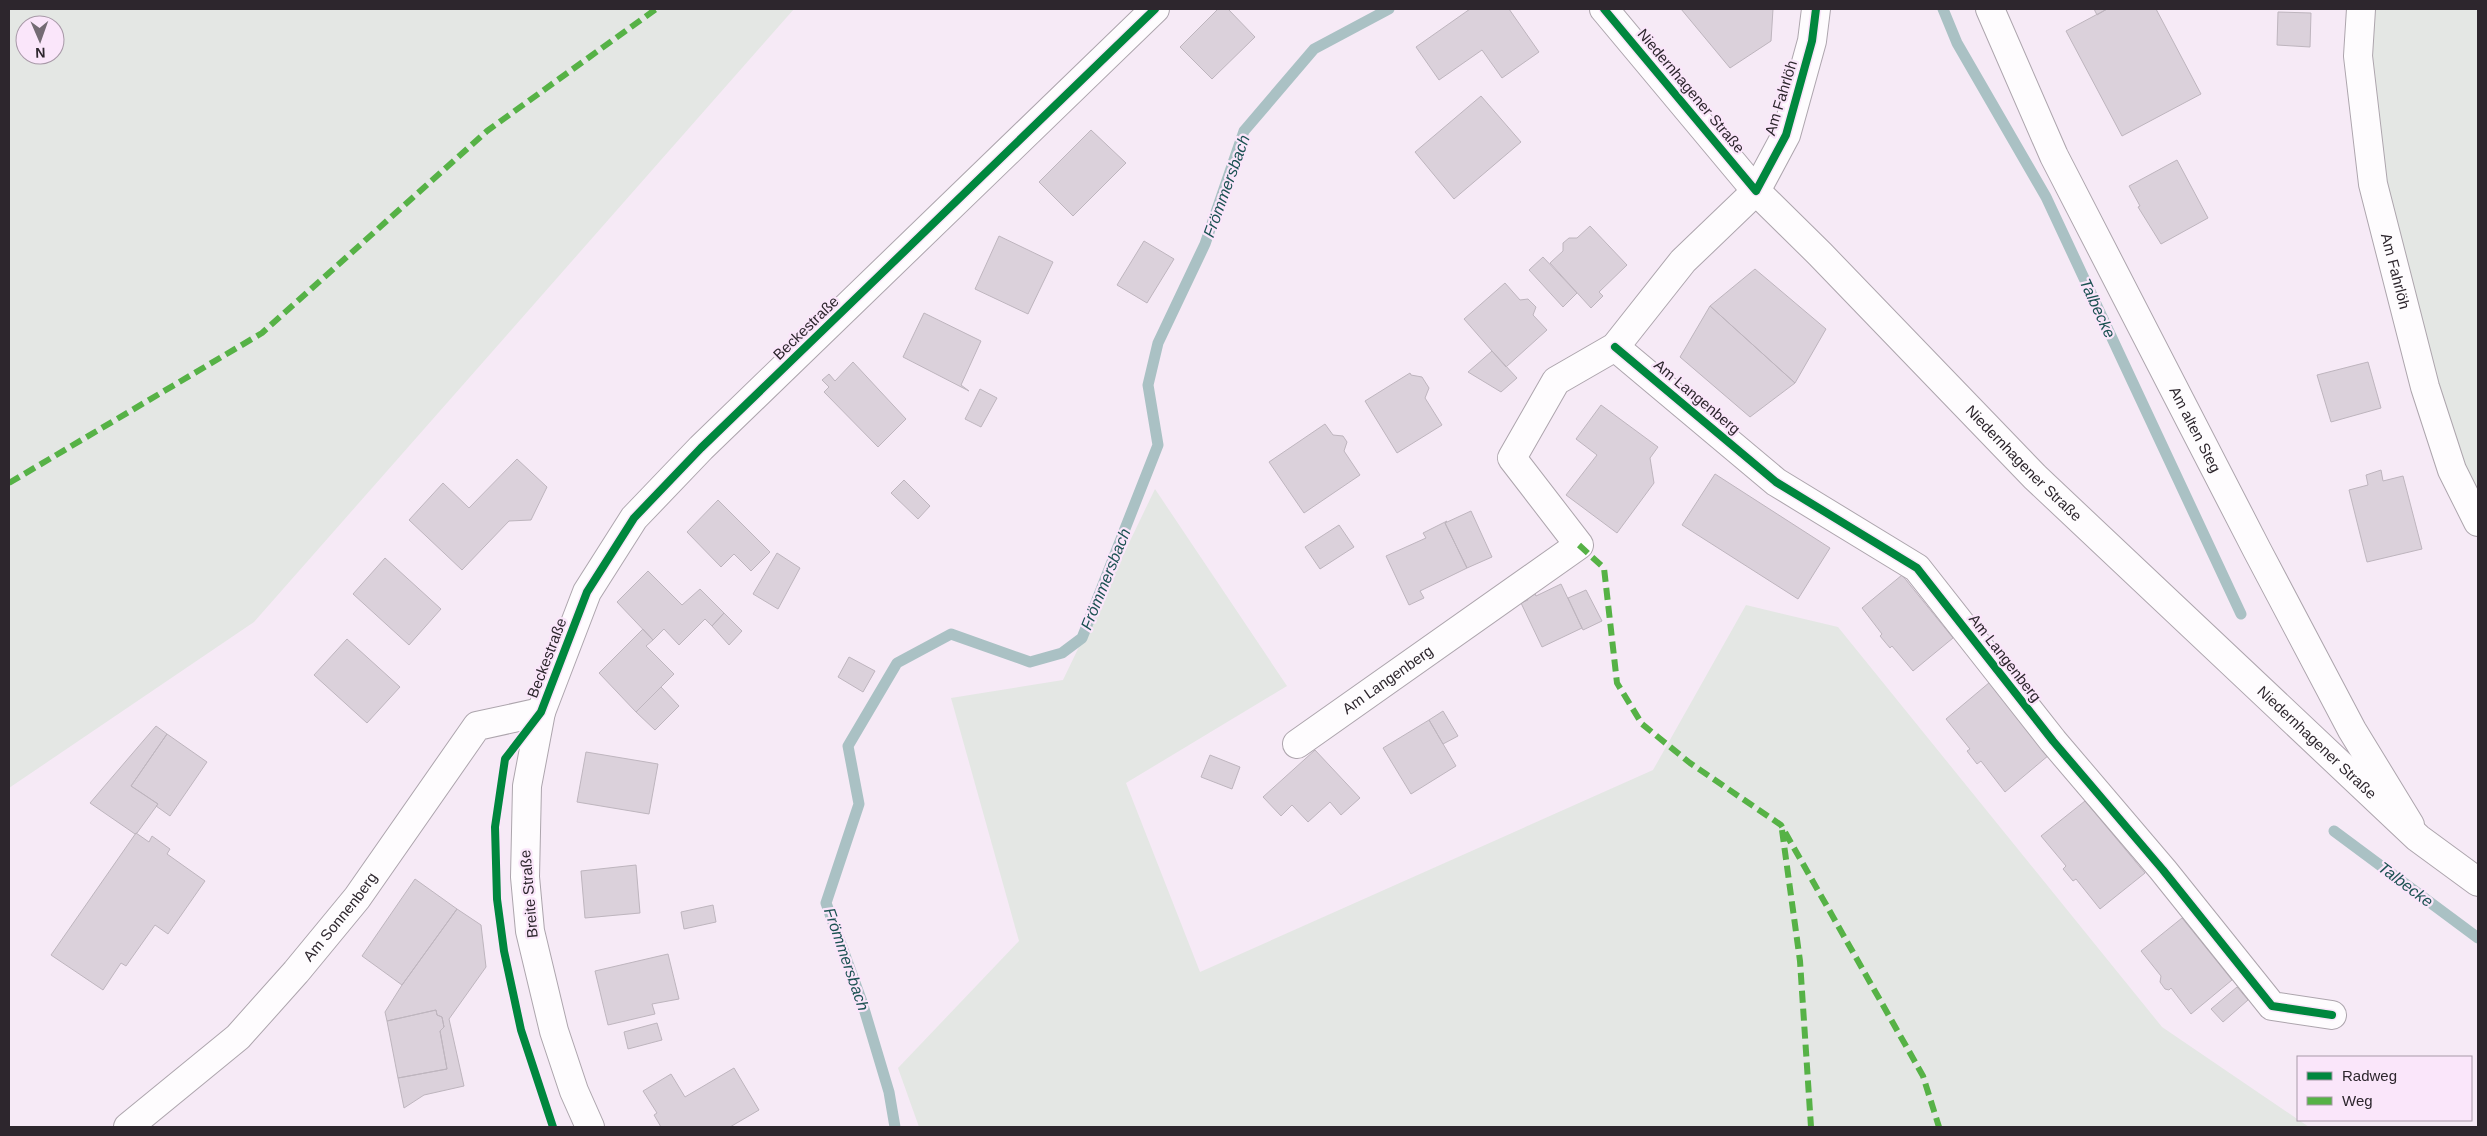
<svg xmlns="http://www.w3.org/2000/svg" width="2487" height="1136" viewBox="0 0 2487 1136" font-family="Arial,sans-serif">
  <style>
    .green { fill: #e4e7e4; fill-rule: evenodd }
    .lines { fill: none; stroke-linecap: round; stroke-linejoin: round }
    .stream { stroke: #aac1c4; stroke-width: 11 }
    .building { fill: #dbd1db; stroke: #beb5be }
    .minor-casing { stroke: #ada5ad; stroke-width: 30 }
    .secondary-casing { stroke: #ada5ad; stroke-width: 30 }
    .minor { stroke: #fefcfe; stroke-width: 28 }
    .secondary { stroke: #fefcfe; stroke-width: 28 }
    .quiet { stroke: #56b246; stroke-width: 6; stroke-dasharray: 12 6; stroke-linecap: butt }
    .cycleway-casing { stroke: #fae6fa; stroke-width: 11 }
    .cycleway { stroke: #00873e; stroke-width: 8 }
    .labels { text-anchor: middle; stroke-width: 4.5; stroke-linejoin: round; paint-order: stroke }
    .street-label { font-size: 15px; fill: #2d262d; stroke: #fae6fa }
    .water-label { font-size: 16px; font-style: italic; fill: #1b5152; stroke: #fae6fa }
  </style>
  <rect width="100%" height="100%" fill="#f6eaf6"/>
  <path class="green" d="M9,9h785l-540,613 -245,166zM25,25h30v30h-30z
    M2368,9h110v490l-21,-30 -77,-289z
    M1155,489l132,197 -161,97 74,189 453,-202 93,-165 92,22 324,400 147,100h-1390l-21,-59 121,-127 -68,-243 112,-18z"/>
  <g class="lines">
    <path class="stream" d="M1943,9l14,34 89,154 195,417
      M2334,831l144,107
      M895,1127l-6,-35 -27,-90 -36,-99 33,-99 -11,-58 49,-83 54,-29 79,28 32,-9 20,-15 76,-193 -10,-60 10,-42 47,-99 39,-113 70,-82 75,-40"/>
  </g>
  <path class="building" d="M1218,9h10l27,28 -43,42 -32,-32z
    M1470,9h39l30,43 -37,26 -20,-28 -43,30 -23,-33z
    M1681,9h92l-2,32 -41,27z
    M2094,9h13l-10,6z
    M2107,9h49l45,85 -79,42 -56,-105z
    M2278,12l33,1 -1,34 -33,-2z
    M1481,96l40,46 -67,57 -39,-47z
    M1091,130l35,33 -53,53 -34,-34z
    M2177,160l31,58 -47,26 -23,-37 2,-1 -11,-20z
    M1590,226l37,39 -28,27 4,4 -12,12 -41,-45 13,-12v-8l6,-5h8z
    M999,236l54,26 -25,52 -53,-25z
    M1144,241l30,18 -27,44 -30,-18z
    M1543,257l34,36 -14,14 -34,-37z
    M1755,269l71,60 -31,54 -85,-77z
    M1505,283l15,17 8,-1 8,8 -3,8 14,15 -41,37 -42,-48z
    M1710,306l85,77 -45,34 -70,-60z
    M924,313l57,28 -20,44 8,6 -66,-34z
    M1492,351l25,27 -16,14 -33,-20z
    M853,362l53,57 -28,28 -54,-55 5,-5 -7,-7 7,-6 6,7z
    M2368,362l13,46 -50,14 -14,-47z
    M1410,373l1,2 11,2 7,11 -4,10 17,27 -45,28 -32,-52z
    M980,389l17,9 -16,29 -16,-8z
    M1601,405l57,42 -8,11 4,25 -37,50 -51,-38 31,-40 -21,-16z
    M1325,424l8,11 10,1 4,6 -3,9 16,24 -56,38 -35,-51z
    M517,459l30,28 -16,33 -22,1 -47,49 -53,-50 34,-37 26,25z
    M2381,470l2,11 20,-5 19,73 -55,13 -18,-72 19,-5 -2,-10z
    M1715,474l115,74 -32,51 -116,-74z
    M904,480l26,26 -12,13 -27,-26z
    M718,500l52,52 -19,19 -17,-17 -13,13 -34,-35z
    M1471,511l21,46 -25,11 -22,-45z
    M1447,521l-2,2 22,45 -47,23 4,7 -15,7 -23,-49 40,-18 -3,-5z
    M1339,525l15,22 -34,22 -15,-22z
    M777,553l23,15 -22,41 -25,-15z
    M385,558l56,51 -32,36 -56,-51z
    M648,571l34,34 18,-16 24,24 -12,13 -7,-7 -26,26 -15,-16 -11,11 -36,-38z
    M1902,575l51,63 -40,33 -21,-25 -2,2 -10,-12 2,-2 -20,-26z
    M1561,584l21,44 -40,19 -21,-44 7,-3 -4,-7 9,-4 3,7z
    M1586,590l16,31 -19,9 -15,-32z
    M724,613l18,18 -13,14 -17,-19z
    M643,629l10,11 -7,6 28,28 -38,38 -37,-39z
    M347,639l53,48 -33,36 -53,-48z
    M849,657l26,14 -12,21 -25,-15z
    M1990,682l59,73 -44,37 -24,-31 -4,3 -10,-13 3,-2 -24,-30z
    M661,687l18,19 -24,24 -19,-18z
    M1443,711l15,25 -15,8 -14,-24z
    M1429,720l27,46 -45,28 -28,-46z
    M156,726l11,8 -36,52 27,18 -21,29 -2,1 -45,-31z
    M167,734l40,28 -37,54 -14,-10 2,-2 -27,-18z
    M1315,750l45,48 -19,17 -11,-13 -22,20 -16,-17 -11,11 -18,-19z
    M586,752l72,12 -9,50 -72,-12z
    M1210,755l30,12 -8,22 -31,-12z
    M2085,801l60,72 -45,36 -24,-30 -3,2 -10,-12 3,-3 -25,-30z
    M136,833l13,9 3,-6 18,13 -3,5 38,27 -37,53 -13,-9 -29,41 -5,-3 -18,27 -52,-35z
    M636,865l4,48 -55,5 -4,-47z
    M415,879l42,30 -55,76 -40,-29z
    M713,905l3,17 -32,7 -3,-17z
    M457,909l24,16 5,42 -37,52 15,67 -40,9 -20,13 -6,-30 49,-9 -7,-38 4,-4 -2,-10 -5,-2 -1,-5 -49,11 -2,-9 17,-27z
    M2182,918l50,62 -41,34 -20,-26 -2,2 -4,-1 -5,-7 1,-6 -20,-25z
    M668,954l11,45 -27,5 3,10 -47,11 -13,-54z
    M2237,987l11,13 -25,22 -12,-13z
    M436,1010l1,5 5,2 2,10 -4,4 7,38 -49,9 -11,-57z
    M657,1023l5,17 -34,9 -4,-17z
    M734,1068l25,42 -29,17h-69l-7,-12 3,-2 -14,-22 28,-17 14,23z"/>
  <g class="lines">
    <g class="minor-casing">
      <g id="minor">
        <path id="s1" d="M1990,9l64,147 203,394 95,180 58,95"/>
        <path id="s2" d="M2361,9l-3,47 15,128 52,203 27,83 26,52"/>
        <path d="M1615,347l161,135 141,86 136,173 110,129 109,136 60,9"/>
        <path id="s3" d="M1297,744l282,-199 -67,-87 44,-77 59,-34 68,-86 73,-70 30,-56 26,-94 4,-32"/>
        <path id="s4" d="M128,1127l110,-90 58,-65 61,-74 120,-172 64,-14"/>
      </g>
    </g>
    <g class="secondary-casing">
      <g id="secondary">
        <path id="s5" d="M1604,9l152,182 64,63 215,223 383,361 60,44"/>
        <path d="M590,1127l-16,-36 -20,-60 -24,-100 -5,-54 2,-91 14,-74 46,-120 47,-74 67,-70 454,-439"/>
      </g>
    </g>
    <use href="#minor" class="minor"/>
    <use href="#secondary" class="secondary"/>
    <path class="quiet" d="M9,483l253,-150 225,-202 169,-122
      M1579,545l25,23 13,115 25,41 48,39 91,62 142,251 16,51
      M1782,830l18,131 11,166"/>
    <g class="cycleway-casing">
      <path id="cycleway" d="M1604,9l152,182 30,-56 26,-94 4,-32
        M1615,347l161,135 141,86 136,173 110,129 109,136 60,9
        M553,1127l-32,-97 -17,-79 -7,-52 -2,-72 10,-68 36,-47 46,-120 47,-74 67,-70 454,-439"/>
    </g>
    <use href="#cycleway" class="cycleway"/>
  </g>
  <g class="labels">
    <g class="street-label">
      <text transform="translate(1691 91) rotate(50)" y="5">Niedernhagener Straße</text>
      <text transform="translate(1781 98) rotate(-73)" y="5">Am Fahrlöh</text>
      <text dy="5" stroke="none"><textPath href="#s2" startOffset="266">Am Fahrlöh</textPath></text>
      <text transform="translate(806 328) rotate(-44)" y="5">Beckestraße</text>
      <text transform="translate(1697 397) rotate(40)" y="5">Am Langenberg</text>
      <text dy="5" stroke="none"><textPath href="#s1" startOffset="468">Am alten Steg</textPath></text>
      <text dy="5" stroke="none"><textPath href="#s5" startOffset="619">Niedernhagener Straße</textPath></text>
      <text transform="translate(547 658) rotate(-69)" y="5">Beckestraße</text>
      <text transform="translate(2005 658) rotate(52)" y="5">Am Langenberg</text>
      <text dy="5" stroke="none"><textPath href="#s3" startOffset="111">Am Langenberg</textPath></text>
      <text dy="5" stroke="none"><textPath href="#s5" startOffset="1024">Niedernhagener Straße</textPath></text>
      <text transform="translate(529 894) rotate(-95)" y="5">Breite Straße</text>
      <text dy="5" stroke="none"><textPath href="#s4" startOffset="300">Am Sonnenberg</textPath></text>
    </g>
    <g class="water-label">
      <text transform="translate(1226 186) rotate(-70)" y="6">Frömmersbach</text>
      <text transform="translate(2098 308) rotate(65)" y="6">Talbecke</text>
      <text transform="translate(1105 579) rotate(-68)" y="6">Frömmersbach</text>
      <text transform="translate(2406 884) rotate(37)" y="6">Talbecke</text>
      <text transform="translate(847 959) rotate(71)" y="6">Frömmersbach</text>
    </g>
  </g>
  <rect width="2487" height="1136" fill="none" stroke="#2d262d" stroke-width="20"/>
  <rect x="2297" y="1056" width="175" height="65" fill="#fae6fa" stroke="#a899a8"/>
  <rect x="2307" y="1072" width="25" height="8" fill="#00873e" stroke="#a899a8"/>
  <text x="2342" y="1081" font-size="15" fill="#2d262d">Radweg</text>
  <rect x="2307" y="1097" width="25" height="8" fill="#56b246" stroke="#a899a8"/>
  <text x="2342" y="1106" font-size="15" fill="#2d262d">Weg</text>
  <g transform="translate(40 40) rotate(178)"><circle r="24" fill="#fae6fa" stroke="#a899a8"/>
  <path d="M0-4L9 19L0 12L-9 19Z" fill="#736b73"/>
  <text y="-8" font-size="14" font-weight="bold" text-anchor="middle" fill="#2d262d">N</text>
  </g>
</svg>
